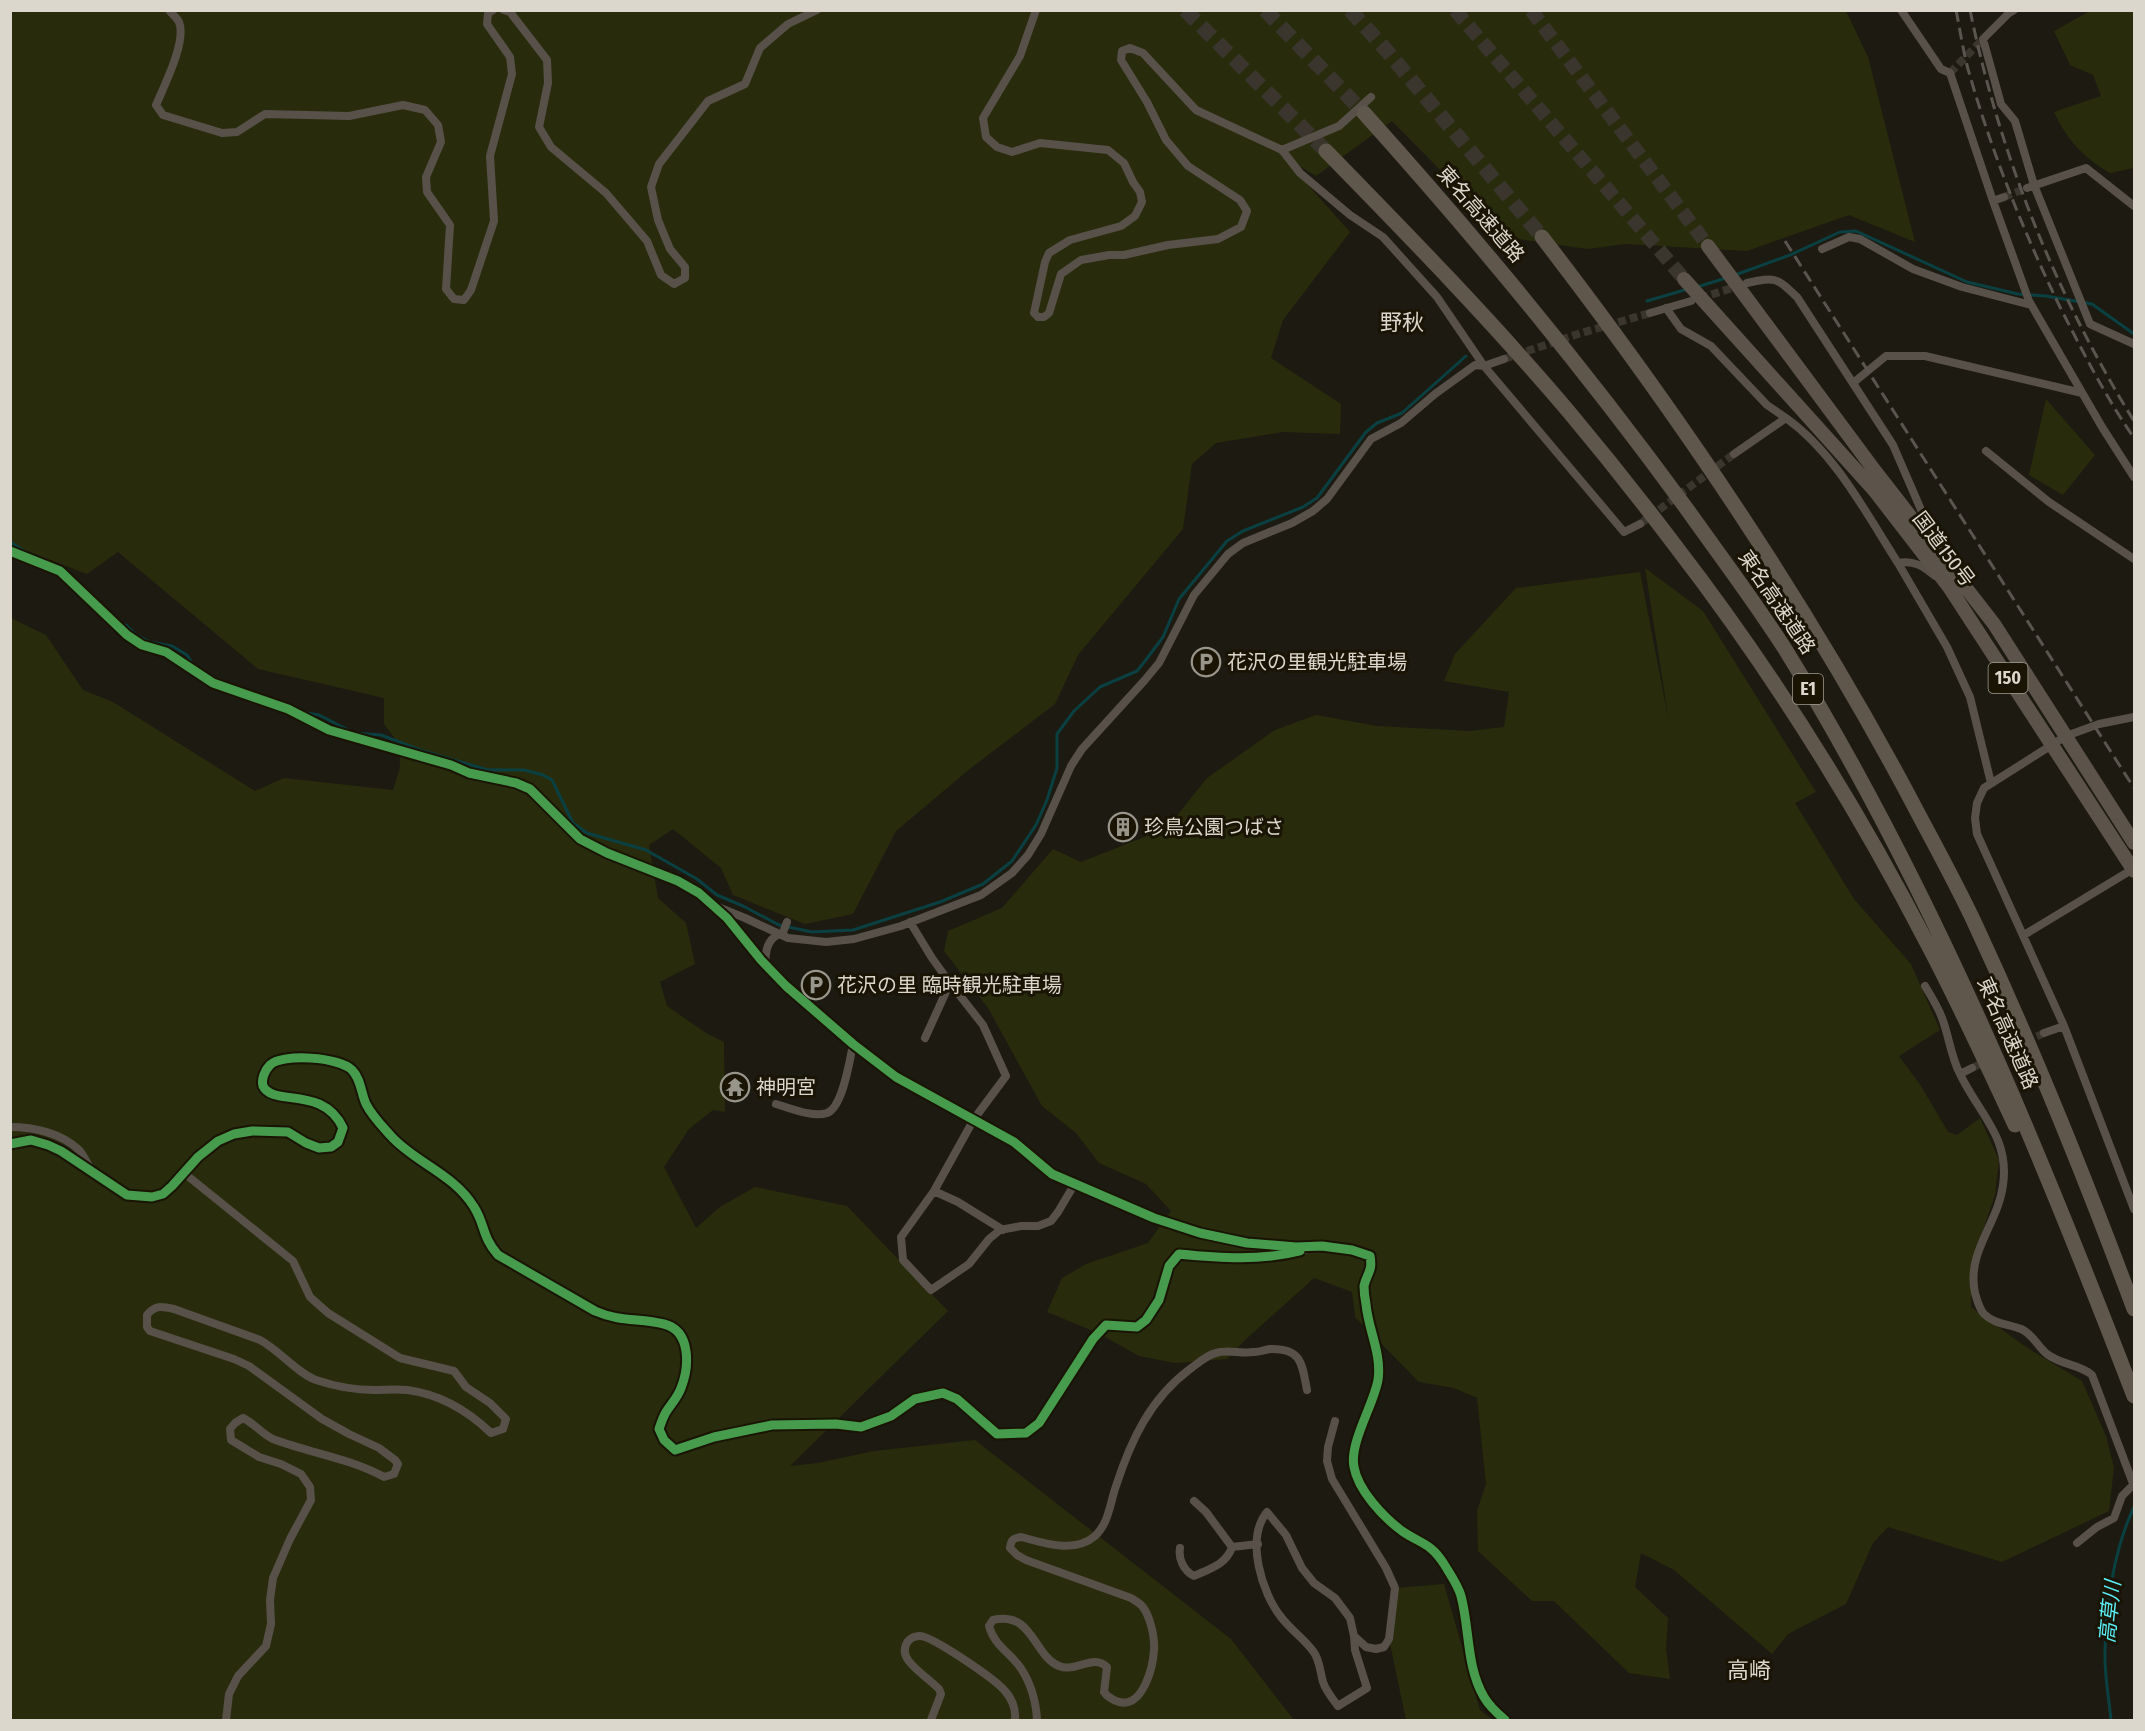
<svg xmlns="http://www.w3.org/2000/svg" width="2145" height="1731" viewBox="0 0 2145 1731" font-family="'Fira Sans Condensed','Noto Sans JP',sans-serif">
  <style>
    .green { fill: #282c0c }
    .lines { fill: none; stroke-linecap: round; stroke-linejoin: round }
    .stream { stroke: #0a4041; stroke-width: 3 }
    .minor-tunnel { stroke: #3a362d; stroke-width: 8; stroke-dasharray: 8 4; stroke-linecap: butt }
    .trunk-tunnel { stroke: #3a362d; stroke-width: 14; stroke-dasharray: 14 7; stroke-linecap: butt }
    .motorway-tunnel { stroke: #3a362d; stroke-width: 15; stroke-dasharray: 15 8; stroke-linecap: butt }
    .minor { stroke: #58514a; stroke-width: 8 }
    .trunk { stroke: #5c544a; stroke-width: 14 }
    .motorway { stroke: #5f564c; stroke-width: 15 }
    .rail { stroke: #5a564f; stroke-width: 3; stroke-dasharray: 12 6; stroke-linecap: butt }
    .cycleway-casing { stroke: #191404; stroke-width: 13 }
    .cycleway { stroke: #469c4c; stroke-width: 9 }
    .labels { text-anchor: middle; stroke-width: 6; stroke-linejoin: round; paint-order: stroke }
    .shield { fill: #191404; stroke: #a19c90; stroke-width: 1.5 }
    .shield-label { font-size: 18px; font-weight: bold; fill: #dbd7cc }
    .street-label { font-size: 20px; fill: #dbd7cc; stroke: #191404 }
    .poi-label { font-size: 20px; fill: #dbd7cc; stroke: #191404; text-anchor: start }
    .water-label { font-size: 21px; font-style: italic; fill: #5aedf4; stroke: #191404 }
    .quarter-label { font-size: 22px; fill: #dbd7cc; stroke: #191404 }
  </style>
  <rect width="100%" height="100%" fill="#1d1a11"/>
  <path class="green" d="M11,11h1835l22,46 47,185 -66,-27 -102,36 -121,-7 -39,5 -81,-12 -114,-116 -76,55 -35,-21 69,77 -67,88 -12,38 70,46 -1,30 -57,-2 -67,11 -24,21 -9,65 -105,126 -23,49 -84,64 -75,63 -43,83 -48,10 -72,-29 -12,-27 -48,-39 -24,16 9,53 28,25 9,41 -35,18 7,24 39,27 18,9 1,70 -12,-2 -24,19 -25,38 32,61 24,-21 35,-20 92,19 101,105 -158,155 28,-3 56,-12 101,-11 256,199 63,81h-1283v-1102l35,17 37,55 30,12 142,89 29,-13 109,12 7,-22 -1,-24 -15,-20v-26l-126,-29 -140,-117 -31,22 -76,-29z
    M2090,11h44v157l-24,5c-27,-16 -43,-33 -56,-61l47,-16 -8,-21 -23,-10 -16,-34z
    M2046,399l49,56 -32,40 -34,-20z
    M1645,568l58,43 113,181 -21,11 59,96 57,65 29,66 -41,26 22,30 27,46 9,3 23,-17 19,42 -4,35 -23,68 -1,44 55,40 56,34 24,55 8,32 -5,43 -107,51 -114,-35 -15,16 -27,61 -58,30 -16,20 -98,-84 -33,-17 -6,34 33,31 -2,30 4,31 -41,-6 -75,-72h-22l-54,-50 -1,-40 9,-27 -9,-86 -23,-10 -35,-6 -64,-65 -3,-25 -38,-14 -71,64 -16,17 -52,4 -36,-7 -41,-23 -51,-21 15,-34 24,-14 62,-21 23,-32 -25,-27 -47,-21 -23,-30 -34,-27 -54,-98 -44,-57 4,-20 54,-23 51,-59 28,13 86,-34 40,-50 68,-48 41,-15 61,11 92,5 35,-4 5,-35 -65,-11 11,-27 61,-66 124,-16 29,150z
    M1444,1584l36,126 13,10h-87l-17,-81 6,-51z"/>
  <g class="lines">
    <path class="stream" d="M1735,275l55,-20 50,-23 16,-1 111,51 51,12 28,2 46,8 42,30
      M1697,287l29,-9
      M1647,301l41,-12
      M10,542l14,9 38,17
      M126,625l10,10 14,7 22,4 15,9 8,13
      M244,690l39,13
      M300,712l19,3 35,18 27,2 39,15 68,20h36l19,5 9,5 21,43 14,10 59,17 51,29 20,16 26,11 36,19 33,7 41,-2 87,-28 43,-18 29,-23 24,-36 11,-25 10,-32v-34l17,-23 26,-24 37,-16 8,-10 18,-24 16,-38 48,-58 16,-10 60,-24 14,-9 49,-66 11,-9 25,-10 64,-57
      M2111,1720c-2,-22 -7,-46 -6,-69 1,-47 9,-102 29,-144"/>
    <path class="minor-tunnel" d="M1950,73l33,-34
      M2004,197l23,-9
      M1700,298l42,-13
      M1504,359l74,-25 72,-21
      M1640,524l94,-70
      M1972,1068l72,-35"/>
    <path class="trunk-tunnel" d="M1455,10l229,269
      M1531,10l177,236"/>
    <path class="motorway-tunnel" d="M1185,10l141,141
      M1265,10l99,103
      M1350,10l37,41 155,186"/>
    <path class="minor" d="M169,10c3,4 8,8 10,12 8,19 -15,64 -23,83l7,10 59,18 15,-1 28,-18 84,2 54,-11 22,5 13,15 3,17 -15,35 1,15 23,33 -4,64 8,10 10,1 7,-10 23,-69 -4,-65 22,-82 -2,-17 -23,-33 1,-11 5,-3
      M504,10l6,2 37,48 1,23 -9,44 12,20 55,46 41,48 14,34 13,9 11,-6v-11l-15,-18 -12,-29 -7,-33 8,-23 49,-63 37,-17 15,-36 28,-24 29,-14
      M1036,10l-16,46 -37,62 3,19 11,10 15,5 28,-9 68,7 16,13 9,19 7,10 2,10 -7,14 -14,10 -51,14 -21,13 -4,9 -11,51 4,4h6l5,-4 12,-39 20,-14 28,-5h15l44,-10 50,-6 23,-12 6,-16 -7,-11 -52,-34 -22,-26 -19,-38 -26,-42 1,-9 8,-3 13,5 53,57 86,40
      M1901,10l40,59 9,4 43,128 36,100 73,126 32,50
      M2014,10l-5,3 -26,26 18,65 14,17 19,64 56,139 44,20
      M1371,97l-32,29 -57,24 18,23 50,42 33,22 54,60 47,69 20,-7
      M2027,188l59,-20 48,38
      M1993,201l11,-4
      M1822,249l27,-12 11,2 53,30 49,18 69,18
      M1747,283c29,-6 29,-6 50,14l96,148 42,97
      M1666,308l15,21 30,17 56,59 19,13
      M1650,313l41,-12
      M1853,383l33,-27h39l157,37
      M1986,451l63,51 85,57
      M1734,454l52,-36c49,35 80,95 112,145 16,-3 25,3 37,13
      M10,551l50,20 67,64 15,10 24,7 47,31 75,26 41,21 122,35 18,8 47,10 14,6 50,50 27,14 71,28 21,12 28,25 34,42 25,26 67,58 43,33 118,65 38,32 102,44 46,15 47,10 49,4 26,-1 30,4 18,6c3,15 -3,17 -6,30 0,5 1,13 2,18 2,25 16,50 12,76 -4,24 -29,63 -24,87 4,23 29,50 48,64 19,13 29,12 42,33 6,10 14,21 17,32 9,34 5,70 23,101 5,9 14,17 21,23
      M1898,563l49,84 23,50 21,86
      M2134,717l-35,7 -33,12 -82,52 -7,15 -2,15 2,16 87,192 70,183
      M718,907l27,11 43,20 38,4 28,-3 47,-13 80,-31 31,-22 16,-18 13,-21 30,-68 11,-17 62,-68 15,-18 35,-68 34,-41 15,-11 49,-20 21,-12 14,-12 44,-60 30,-16 34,-29 40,-29 9,1 140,166 16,-8
      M910,922l22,36 18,25 -25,55
      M782,935l5,-13
      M2024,935l109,-66
      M765,964c1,-13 1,-23 14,-30
      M950,983l33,42 23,51 -32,43 -40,72 -33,46 2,23 28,30 38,-26 20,-25 11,-9 21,-4h17l13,-5 7,-9 16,-27
      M1925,986c6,10 13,21 17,32 7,18 9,39 18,56 19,40 50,63 43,111 -5,39 -37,67 -28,108 2,7 4,15 9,21 10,10 25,10 37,15 12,5 17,18 26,25 14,11 32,10 45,21l42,111
      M2044,1033l20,-7
      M1960,1074l12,-6
      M776,1104c14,4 37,14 51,9 16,-6 23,-54 26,-69
      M10,1127c24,0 51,6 69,23 5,5 8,14 13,20
      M10,1144l21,-4 17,5 13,6 66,44 25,2 11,-3 9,-8 26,-29 20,-16 16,-7 18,-3 36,1 18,11 13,5 12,-1 7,-5 5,-14c-20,-43 -70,-21 -80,-42 -2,-7 2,-16 7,-21 12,-12 70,-8 82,5 9,9 9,23 14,34 6,12 16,22 25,32 23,26 63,38 83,71 11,17 8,30 24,48l97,56c25,11 44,7 69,13 28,7 25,44 17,64 -3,9 -10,16 -15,24 -3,5 -5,11 -7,17l5,11 11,10 39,-13 58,-12 64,-1 25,3 30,-11 24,-17 28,-6 14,6 40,35 29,-1 13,-10 54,-84 13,-14 31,2 9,-7 13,-20 10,-34 10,-12c43,4 84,7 126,-4
      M184,1173l109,88 17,36 18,16 72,45 54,13 12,16 24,16 16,16 -3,10 -12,4c-23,-22 -52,-39 -84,-43 -11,-1 -22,0 -33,0 -19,0 -40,-4 -58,-10 -19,-7 -37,-30 -56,-40l-86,-31c-13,-3 -19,-4 -27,6v12l3,4 84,28 15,7 73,53 27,15 30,14 16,12 3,4 -4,10 -10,3c-35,-19 -74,-24 -111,-38 -11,-5 -19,-16 -30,-21l-8,5 -5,6 1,11 28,17 22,7 20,10 9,13 1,13 -21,39 -17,39 -3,22 1,24 -5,22 -28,30 -9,18 -3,26
      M934,1191l24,11 45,28
      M1335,1421l-7,26 -1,14 5,18 54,89 9,20 -6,51 -5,8 -8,2 -10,-2 -12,-11
      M1194,1501l12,11 26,35 26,-3
      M1267,1512l19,23 16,33 12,15 21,15 15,20 4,18 1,14 12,38 -29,18c-6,-8 -12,-15 -15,-24 -3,-10 -3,-22 -10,-31 -9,-12 -22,-21 -32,-34 -19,-24 -36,-78 -14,-105z
      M2077,1543l20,-16 17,-9 8,-22 12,-12
      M1180,1548c-2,11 4,23 14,28 15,-7 33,-12 38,-29
      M931,1720l10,-26 -2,-5c-10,-10 -23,-18 -31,-29 -7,-10 -2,-23 11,-24 12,-1 76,43 86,55 7,8 11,18 10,29
      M1037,1720c-1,-19 -6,-37 -17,-53 -11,-15 -26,-22 -31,-41l4,-6c40,-9 40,35 66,46 17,7 34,-13 48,1l-3,25c4,6 9,8 15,10 24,6 34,-35 35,-52 1,-12 -4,-35 -12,-44 -3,-3 -8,-6 -11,-8l-105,-38 -9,-5 -7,-7c1,-8 3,-10 11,-11 23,6 53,17 74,-1 14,-13 15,-33 21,-50 15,-46 34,-87 74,-117 8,-6 17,-14 26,-16 12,-4 24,1 37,-1 6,0 11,-2 17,-3 32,-1 32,15 37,41"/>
    <path class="trunk" d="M1708,246l164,221 122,157 140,219
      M1684,279l190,211 75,97 185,284"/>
    <path class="motorway" d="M1364,113c115,128 224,260 325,399 32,45 66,90 96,137 145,235 250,490 349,747
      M1326,151c83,85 166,170 243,261 36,43 71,87 105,132 94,122 181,260 252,397 32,60 60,122 89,184
      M1542,237c137,178 264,365 369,563 22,42 45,83 65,126 58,125 110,254 158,383"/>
    <path class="rail" d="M1956,10c4,20 7,40 12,59 23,81 55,162 92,238 23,45 45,89 74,131
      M1970,10c30,146 86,285 164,411
      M1785,241l349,547"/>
    <g class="cycleway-casing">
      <path id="cycleway" d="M10,551l50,20 67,64 15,10 24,7 47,31 75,26 41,21 122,35 18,8 47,10 14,6 50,50 27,14 71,28 21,12 28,25 34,42 25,26 67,58 43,33 118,65 38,32 102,44 46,15 47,10 49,4 26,-1 30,4 18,6c3,15 -3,17 -6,30 0,5 1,13 2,18 2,25 16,50 12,76 -4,24 -29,63 -24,87 4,23 29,50 48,64 19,13 29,12 42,33 6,10 14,21 17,32 9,34 5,70 23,101 5,9 14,17 21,23
        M10,1144l21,-4 17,5 13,6 66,44 25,2 11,-3 9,-8 26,-29 20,-16 16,-7 18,-3 36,1 18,11 13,5 12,-1 7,-5 5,-14c-20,-43 -70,-21 -80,-42 -2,-7 2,-16 7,-21 12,-12 70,-8 82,5 9,9 9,23 14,34 6,12 16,22 25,32 23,26 63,38 83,71 11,17 8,30 24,48l97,56c25,11 44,7 69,13 28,7 25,44 17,64 -3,9 -10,16 -15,24 -3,5 -5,11 -7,17l5,11 11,10 39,-13 58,-12 64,-1 25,3 30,-11 24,-17 28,-6 14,6 40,35 29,-1 13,-10 54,-84 13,-14 31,2 9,-7 13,-20 10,-34 10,-12c40,4 82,7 121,-3"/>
    </g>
    <use href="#cycleway" class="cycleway"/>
  </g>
  <defs>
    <g id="parking-ring" transform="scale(1.5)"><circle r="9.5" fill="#191404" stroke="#98958b" stroke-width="1.5"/><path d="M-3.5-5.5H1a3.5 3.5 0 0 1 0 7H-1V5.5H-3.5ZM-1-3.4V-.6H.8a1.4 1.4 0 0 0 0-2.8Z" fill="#98958b"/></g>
    <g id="building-ring" transform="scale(1.5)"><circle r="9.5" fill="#191404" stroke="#98958b" stroke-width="1.5"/><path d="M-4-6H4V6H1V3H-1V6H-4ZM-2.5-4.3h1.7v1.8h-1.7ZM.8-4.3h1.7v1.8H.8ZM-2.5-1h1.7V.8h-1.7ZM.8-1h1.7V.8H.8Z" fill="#98958b"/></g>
    <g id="temple-ring" transform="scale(1.5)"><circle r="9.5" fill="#191404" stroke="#98958b" stroke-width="1.5"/><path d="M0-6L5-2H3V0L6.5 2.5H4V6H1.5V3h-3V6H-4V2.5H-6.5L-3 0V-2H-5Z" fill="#98958b"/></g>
  </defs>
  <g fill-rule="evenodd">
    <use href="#parking-ring" x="1206" y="662"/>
    <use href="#building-ring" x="1123" y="827"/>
    <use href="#parking-ring" x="816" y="985"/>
    <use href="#temple-ring" x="735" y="1087"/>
  </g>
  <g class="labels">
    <g class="shield">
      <rect x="1988.5" y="663" width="39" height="30" rx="4.5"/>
      <rect x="1793" y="674" width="30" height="30" rx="4.5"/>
    </g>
    <g class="shield-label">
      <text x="2008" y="684">150</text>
      <text x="1808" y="695">E1</text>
    </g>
    <g class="street-label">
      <text transform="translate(1481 214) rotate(49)" y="7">東名高速道路</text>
      <text transform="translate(1944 549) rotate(53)" y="7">国道150号</text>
      <text transform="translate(1777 602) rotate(56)" y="7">東名高速道路</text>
      <text transform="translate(2008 1033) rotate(66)" y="7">東名高速道路</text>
    </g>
    <g class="poi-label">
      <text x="1227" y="669">花沢の里観光駐車場</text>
      <text x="1144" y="834">珍鳥公園つばさ</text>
      <text x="837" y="992">花沢の里 臨時観光駐車場</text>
      <text x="756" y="1094">神明宮</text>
    </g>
    <g class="water-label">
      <text transform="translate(2110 1612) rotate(-84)" y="7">高草川</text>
    </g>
    <g class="quarter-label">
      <text x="1402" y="330">野秋</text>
      <text x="1749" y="1678">高崎</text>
    </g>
  </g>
  <rect width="2145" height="1731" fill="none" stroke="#dbd7cc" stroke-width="24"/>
</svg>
